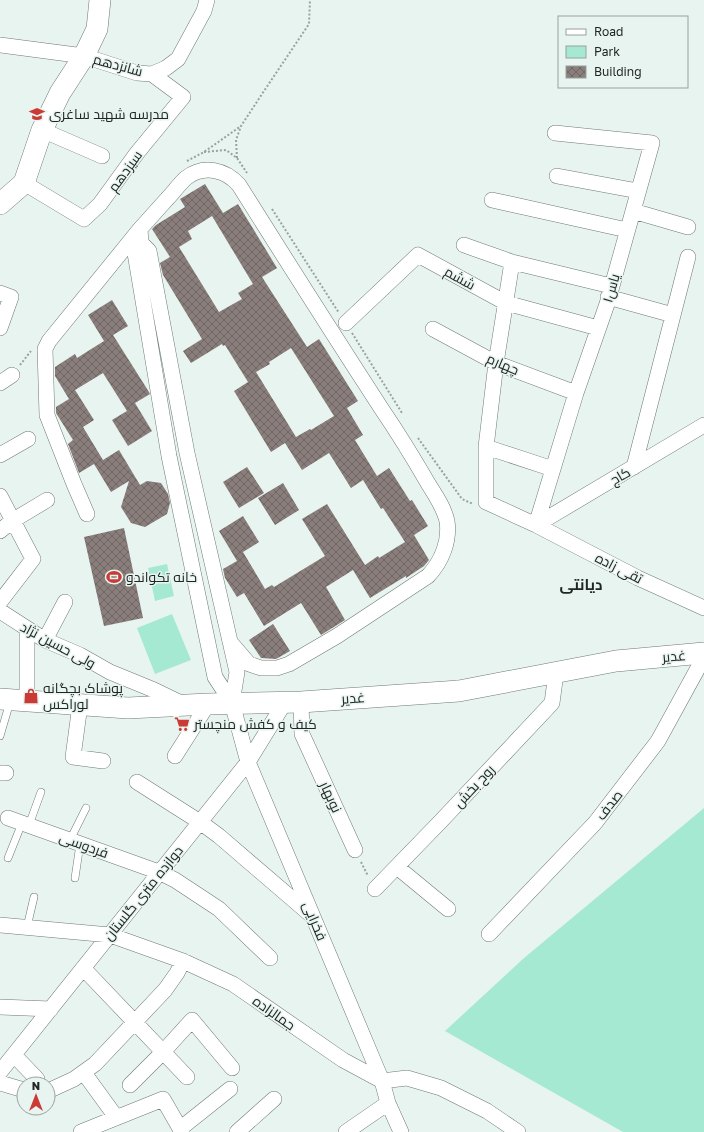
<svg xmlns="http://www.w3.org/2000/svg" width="704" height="1132" viewBox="0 0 704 1132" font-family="'Golos Text',Cairo,sans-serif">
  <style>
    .green { fill: #a6e9d3 }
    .building { fill: url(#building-cross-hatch); fill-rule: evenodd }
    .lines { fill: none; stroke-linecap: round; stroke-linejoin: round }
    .service-casing { stroke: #6f7975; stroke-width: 8 }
    .minor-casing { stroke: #6f7975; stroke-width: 16 }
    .secondary-casing { stroke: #6f7975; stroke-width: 22 }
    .path { stroke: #99a29e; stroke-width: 2; stroke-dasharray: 2 2; stroke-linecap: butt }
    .service { stroke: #fff; stroke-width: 7 }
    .minor { stroke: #fff; stroke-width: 15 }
    .secondary { stroke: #fff; stroke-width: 21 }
    .labels { text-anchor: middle; stroke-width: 3; stroke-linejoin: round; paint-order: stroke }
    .street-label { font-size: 14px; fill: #212624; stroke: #e8f4ef }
    .poi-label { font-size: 14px; fill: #212624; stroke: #e8f4ef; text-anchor: start }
    .neighbourhood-label { font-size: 15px; font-weight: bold; fill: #212624; stroke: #e8f4ef }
  </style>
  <defs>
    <pattern id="building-cross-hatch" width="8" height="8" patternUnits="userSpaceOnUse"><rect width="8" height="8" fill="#897e7c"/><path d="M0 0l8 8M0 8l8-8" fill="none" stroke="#706765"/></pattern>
  </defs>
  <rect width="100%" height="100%" fill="#e8f4ef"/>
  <path class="green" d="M167,564l7,32 -19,5 -7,-33z
    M172,614l19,46 -36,14 -18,-46z
    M704,808v324h-81l-178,-101 79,-73z"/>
  <path class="building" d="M205,184l18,29 15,-9 39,64 -15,9 45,70 12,-8 39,62 -11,7 16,27 -8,5 22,36 12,-8 21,33 2,-1 16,26 -14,9 15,25 -5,6 -18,12v-2l-36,22 -17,-28 -27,17 19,33 -24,15 -20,-32 -37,23 -20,-33 -7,4 -12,-19 -2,-9 14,-8 -18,-30 24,-15 16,26 -16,10 22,37 7,-4 2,2 51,-31 -23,-37 25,-15 38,61 13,-9 1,2 26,-16 -22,-34 -2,1 -18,-29 -12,8 -22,-35 -27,17 -17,-27 -14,9 -37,-61 14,-9 -23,-37 -2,1 -1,-2 -31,19 -8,-12 19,-12 -39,-64 -3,-12 10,-6 -18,-28 4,-4 29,-18 -5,-8zM212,216l41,68 -15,9 4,6 -23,13 -40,-65 13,-8 -4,-8zM291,348l43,68 -23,14 -1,-1 -14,8 -40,-65 14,-8 -1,-2z
    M112,300l16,26 -15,9 36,57 1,2 -15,9 17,28 -24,15 -16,-26 15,-9 -24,-38 -28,17 19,30 -11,7 20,33 16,-10 21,35 7,-4 14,2 7,11 2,9 -3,11 -22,13 -14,-4 -10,-16 8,-26 -18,11 -17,-28 -15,9 -11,-29 5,-4 -17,-27v-6l13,-8 -14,-23v-9l20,-13 2,4 27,-17 -16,-26z
    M247,467l17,26 -25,15 -16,-26z
    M283,483l16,27 -24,15 -17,-27z
    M124,528l19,90 -39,8 -20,-89z
    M273,624l17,27 -14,8 -15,-1 -12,-18z"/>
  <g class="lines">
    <g class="service-casing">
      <path id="service" d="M0,736l10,-34
        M29,825l12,-33
        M70,840l16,-32
        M8,858l14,-35
        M75,878l5,-34
        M27,927l7,-30"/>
    </g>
    <g class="minor-casing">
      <path id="minor" d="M0,45l84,11 53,17 15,1 14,-6 12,-9 26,-48 3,-11
        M42,130l60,26
        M557,176l81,15
        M24,183l60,36 16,-15 37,-51 46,-56 -31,-23
        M492,200l135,30
        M633,211l55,16
        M141,243l-1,-14c9,-10 18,-20 27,-30 7,-7 12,-15 19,-21 18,-14 40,-8 53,7 47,75 94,149 142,223 17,25 33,51 48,77 7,11 15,23 18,36 3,20 -5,40 -19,55l-91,60 -48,28 -12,4h-16l-12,-4 -19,-22
        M464,245l48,17 99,24
        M512,262l-16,101 -10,84v55l50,23 102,53 66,30
        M0,293l11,4 -11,31
        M608,297l65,18
        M346,323l72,-68 88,48 92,25
        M433,329l63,34 80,30
        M0,383l12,-8
        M486,447l67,22
        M0,455l28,-16
        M634,467l54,-210
        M0,496l33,63 -33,43
        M87,514l-13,-30 -27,-69 -2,-66 4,-8 91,-112
        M536,525l40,-132 31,-89 45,-161 -97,-10
        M536,525l168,-100
        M0,531l12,-10 35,-21
        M0,611l45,29 35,15 30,17 44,18 29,14
        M27,629v73
        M45,640l20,-38
        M301,702l1,32 53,116
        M232,703l5,-31 -50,-219 -38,-202 -8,-8 -6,10 34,203 46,221 17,26 16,59 134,319 6,22 13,29
        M80,705l-7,52 30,4
        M175,756l33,-52
        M0,773h6
        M137,782l63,40 19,14 92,79
        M8,818l151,54 16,8 44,29 51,49
        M397,867l51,42
        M375,889l66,-68 111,-118 4,-30
        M0,925l110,10 73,26 50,23 110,76 39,21
        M489,934l106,-111 63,-82 46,-84
        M83,968l104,109
        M0,1007l51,2
        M14,1055l23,24
        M0,1072l248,-310 37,-60
        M84,1073l32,44
        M382,1081l25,-3 34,10 46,23 31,21
        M0,1083l24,7
        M130,1085l33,-33 29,-32 40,48
        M48,1091l26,-12 21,-15 70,-74 12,-17 6,-12
        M181,1128l49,-39
        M81,1132l82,-33 19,33
        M237,1132l37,-33
        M346,1132l42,-29"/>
    </g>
    <g class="secondary-casing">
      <path id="secondary" d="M0,204l24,-21 18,-53 18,-37 24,-37 13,-27 3,-29
        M0,699l128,9 80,-4 93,-2 158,-11 157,-30 88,-8"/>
    </g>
    <path class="path" d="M204,152l22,-2 11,8 10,15
      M237,158l-1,-18 5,-14 23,-35 45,-67 1,-24
      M187,161l17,-9 37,-26
      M272,209l67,104
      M352,333l50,80
      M20,365l11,-14
      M418,438l44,61 11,5
      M361,862l7,14"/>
    <use href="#service" class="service"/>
    <use href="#minor" class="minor"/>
    <use href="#secondary" class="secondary"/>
  </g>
  <defs>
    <g id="school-bare" transform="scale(1.2)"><path d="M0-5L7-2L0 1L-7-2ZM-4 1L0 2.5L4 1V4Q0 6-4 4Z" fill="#ca3b36" stroke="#e8f4ef" stroke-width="2.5" paint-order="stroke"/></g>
    <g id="stadium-bare" transform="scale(1.2)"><path d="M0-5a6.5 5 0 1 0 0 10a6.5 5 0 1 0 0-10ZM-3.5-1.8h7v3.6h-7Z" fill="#ca3b36" stroke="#e8f4ef" stroke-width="2.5" paint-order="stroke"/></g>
    <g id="shop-bare" transform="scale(1.2)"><path d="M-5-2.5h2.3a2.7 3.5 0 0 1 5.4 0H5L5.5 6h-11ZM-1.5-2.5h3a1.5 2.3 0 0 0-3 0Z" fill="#ca3b36" stroke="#e8f4ef" stroke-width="2.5" paint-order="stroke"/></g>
    <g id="supermarket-bare" transform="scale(1.2)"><path d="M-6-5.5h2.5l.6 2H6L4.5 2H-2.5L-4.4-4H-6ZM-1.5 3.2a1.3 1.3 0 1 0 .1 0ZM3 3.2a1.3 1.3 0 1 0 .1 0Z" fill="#ca3b36" stroke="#e8f4ef" stroke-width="2.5" paint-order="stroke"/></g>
  </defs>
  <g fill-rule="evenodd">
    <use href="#school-bare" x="37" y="114"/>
    <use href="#stadium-bare" x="114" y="577"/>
    <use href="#shop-bare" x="31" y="696"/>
    <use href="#supermarket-bare" x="182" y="724"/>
  </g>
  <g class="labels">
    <g class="street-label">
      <text transform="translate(118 65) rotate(15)" y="5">شانزدهم</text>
      <text transform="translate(125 171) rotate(-54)" y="5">سیزدهم</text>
      <text transform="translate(460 278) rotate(29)" y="5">ششم</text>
      <text transform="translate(611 288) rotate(-74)" y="5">یاس۱</text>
      <text transform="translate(503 364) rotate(23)" y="5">چهارم</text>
      <text transform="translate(620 476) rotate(-30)" y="5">کاج</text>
      <text transform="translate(619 568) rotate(27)" y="5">تقی زاده</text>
      <text transform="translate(58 645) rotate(28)" y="5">ولی حسین نژاد</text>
      <text transform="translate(674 656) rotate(-5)" y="5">غدیر</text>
      <text transform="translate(353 698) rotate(-4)" y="5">غدیر</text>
      <text transform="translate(474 786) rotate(-47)" y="5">روح بخش</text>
      <text transform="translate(331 797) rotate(65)" y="5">نوبهار</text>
      <text transform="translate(609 805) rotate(-52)" y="5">صدف</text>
      <text transform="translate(84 845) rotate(20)" y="5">فردوسی</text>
      <text transform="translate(143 893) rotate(-51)" y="5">دوازده متری گلستان</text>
      <text transform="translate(315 921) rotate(67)" y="5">فخرایی</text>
      <text transform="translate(274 1013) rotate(35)" y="5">جمالزاده</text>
    </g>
    <g class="poi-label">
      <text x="49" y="119">مدرسه شهید ساغری</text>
      <text x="126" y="582">خانه تکواندو</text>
      <text x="43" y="693">پوشاک بچگانه<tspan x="43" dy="16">لوراکس</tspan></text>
      <text x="194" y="729">کیف و کفش منچستر</text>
    </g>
    <g class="neighbourhood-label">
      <text x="581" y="590">دیانتی</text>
    </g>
  </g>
  <rect x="558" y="16" width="130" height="72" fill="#e8f4ef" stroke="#98a29e"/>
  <rect x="566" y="29" width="20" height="6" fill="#ffffff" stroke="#98a29e"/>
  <text x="594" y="36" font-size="12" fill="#212624">Road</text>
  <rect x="566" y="46" width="20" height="12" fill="#a6e9d3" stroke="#98a29e"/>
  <text x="594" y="56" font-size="12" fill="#212624">Park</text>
  <rect x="566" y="66" width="20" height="12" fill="url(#building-cross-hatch)" stroke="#98a29e"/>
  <text x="594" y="76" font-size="12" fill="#212624">Building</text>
  <g transform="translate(36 1096)"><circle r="19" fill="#e8f4ef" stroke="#98a29e"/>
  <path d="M0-3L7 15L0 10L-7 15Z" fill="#ca3b36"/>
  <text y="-6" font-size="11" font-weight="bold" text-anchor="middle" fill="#212624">N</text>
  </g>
</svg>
